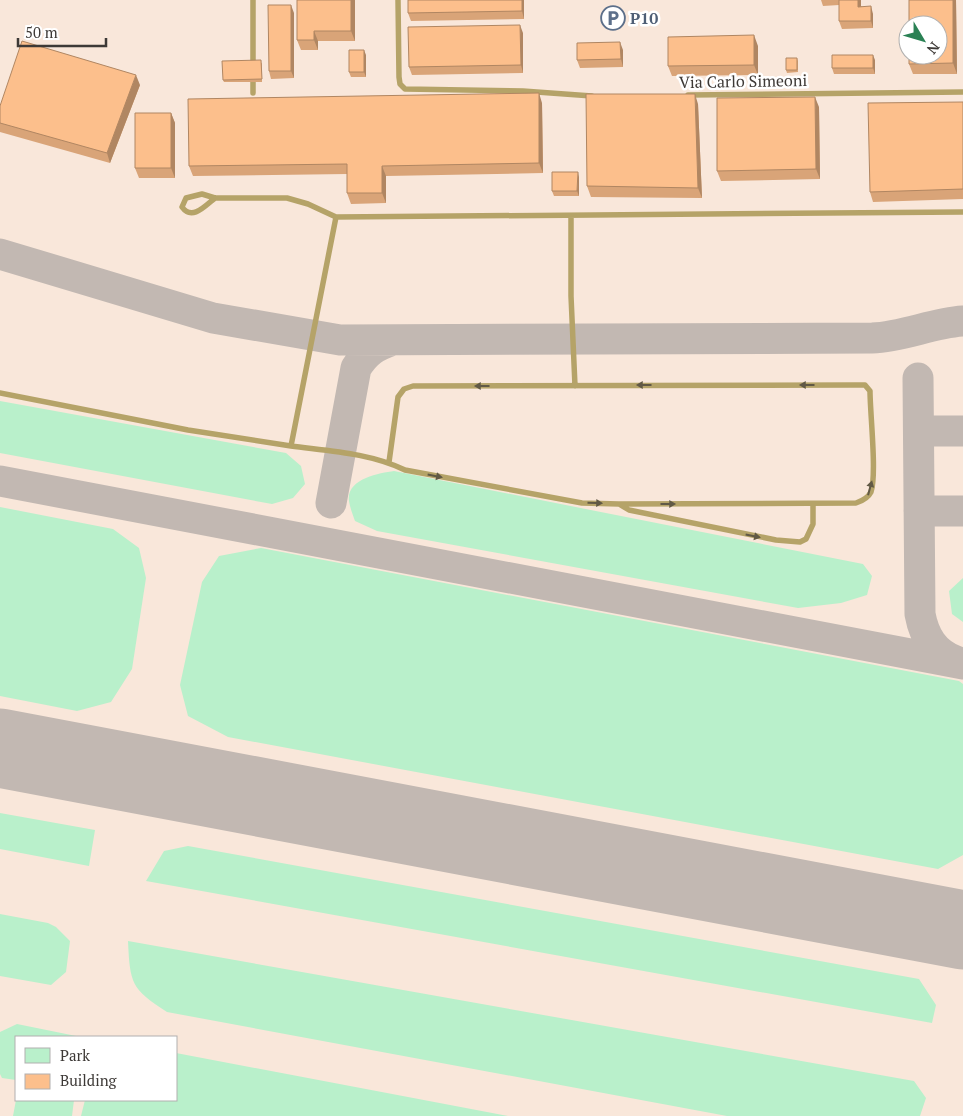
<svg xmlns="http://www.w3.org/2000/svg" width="963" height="1116" viewBox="0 0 963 1116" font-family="'PT Serif',serif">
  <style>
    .built { fill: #f9e7da; fill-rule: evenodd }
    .green { fill: #b9f0cb }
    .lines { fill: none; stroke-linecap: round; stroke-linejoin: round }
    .taxiway { stroke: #c2b8b2; stroke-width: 31 }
    .runway { stroke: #c2b8b2; stroke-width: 79 }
    .lane { stroke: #b5a368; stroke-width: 5.5 }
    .wall { fill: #d9a478 }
    .shaded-wall { fill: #b08662 }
    .building { fill: #fcbf8c; stroke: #b08662 }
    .oneway { fill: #615945 }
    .labels { text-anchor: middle; stroke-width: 5; stroke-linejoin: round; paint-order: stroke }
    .service-label { font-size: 16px; font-weight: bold; fill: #4e5e75; stroke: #fff; text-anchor: start }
    .street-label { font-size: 16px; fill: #3d3936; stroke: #fff }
  </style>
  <rect width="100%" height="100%" fill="#fef3eb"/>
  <path class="built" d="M0,0h963v1116h-963zM908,25h30v30h-30zM16,1037h160v63h-160z"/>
  <path class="green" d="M0,401l286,52 15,13 4,18 -12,14 -21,6 -272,-51z
    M394,471l469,93 9,12 -5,19 -26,8 -43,5 -421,-77 -22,-10c-2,-6 -5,-13 -6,-20 -3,-22 30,-28 45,-30z
    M0,507l113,22 26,19 7,30 -14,91 -21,33 -34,9 -77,-15z
    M261,548l698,133 4,3v171l-25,14 -710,-132 -40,-21 -8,-31 22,-103 17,-26z
    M963,578v44l-11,-8 -3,-23z
    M0,813l95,17 -6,36 -89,-17z
    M188,846l731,133 17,26 -4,18 -786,-142 18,-30z
    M0,914l48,9 8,4 14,14 -4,31 -15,13 -51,-9z
    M128,941l786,140 12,17 -6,18h-193l-560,-104c-36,-23 -37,-29 -39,-71z
    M17,1024l64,13h-65v43l-14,-2 -2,-4v-42z
    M176,1053l332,63h-427l4,-16h91z
    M16,1100h58l-2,16h-59z"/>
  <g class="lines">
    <path class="taxiway" d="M0,254l213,64 127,22 532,-2c31,-1 60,-15 91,-17
      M918,378l2,236c4,22 14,39 36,47
      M919,431h44
      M0,481l963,183
      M331,503l25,-135c10,-16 19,-22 37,-28
      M919,511h44
      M934,925h18l11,-4"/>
    <path class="runway" d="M0,748l963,182"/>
    <path class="lane" d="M398,0l1,77 1,7 5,5 118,2 69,5
      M253,93v-93
      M688,95l275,-3
      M215,198c-10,8 -23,23 -33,9l4,-9 16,-4 13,4h72l21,6 28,13 627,-5
      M571,216v80l4,90
      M0,393l188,37 103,16 45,-229
      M291,446c38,5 79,7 114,24l177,33 37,1 10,6 147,30 24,2 6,-3 7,-15v-20
      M389,462l9,-65 6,-8 9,-3 442,-1h10l5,6c0,22 7,83 1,101 -3,6 -9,9 -15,11l-237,1"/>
  </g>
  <path class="wall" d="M355,0v41h-37v9h-17l-4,-10z
    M408,0h116v19l-113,2 -3,-8z
    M821,0h40v6l12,8v14l-31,1 -3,-8v-16l-16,1z
    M909,0h47l1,74h-44l-4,-10z
    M294,13v65l-23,1 -2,-8z
    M523,33v40l-111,2 -3,-8z
    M758,46v29l-86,1 -4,-10z
    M623,50v17l-43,1 -3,-8z
    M366,55v22h-15l-2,-5z
    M797,58l1,3v11l-11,1 -1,-3z
    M875,60v14h-41l-2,-6z
    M262,63v19h-38l-1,-2z
    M140,85l-30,78 -110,-31v-26z
    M963,102v97l-90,3 -3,-10z
    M542,103l1,70 -157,3v27l-35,1 -4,-11v-19l-154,2 -4,-10z
    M698,104l4,94 -111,-1 -4,-11z
    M819,107l1,72 -99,2 -4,-10z
    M171,113l4,10v55h-36l-4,-10z
    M579,177v19h-25l-2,-5z"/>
  <path class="shaded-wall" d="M351,0h4v41l-4,-10z
    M522,0h2v19l-2,-8z
    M858,0h3v14l-3,-7z
    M953,0h3l1,74 -4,-11z
    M291,5l3,8v65l-3,-7z
    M871,6l2,8v14l-2,-7z
    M520,25l3,8v40l-2,-8z
    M314,31l4,10v9l-4,-10z
    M754,35l4,11v29l-4,-10z
    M620,42l3,8v17l-2,-8z
    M364,50l2,5v22l-2,-5z
    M873,55l2,5v14l-2,-6z
    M136,75l4,10 -30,78 -3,-10z
    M539,93l3,10 1,70 -4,-10z
    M695,94l3,10 4,94 -4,-10z
    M815,97l4,10 1,72 -4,-10z
    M171,113l4,10v55l-4,-10z
    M382,166l4,10v27l-4,-10z
    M578,172l1,5v19l-2,-5z"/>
  <path class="building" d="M297,0h54v31h-37v9h-17z
    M408,0h114v11l-114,2z
    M839,0h19v7l13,-1v15h-32z
    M909,0h44v63l-44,1v-9h29v-30h-29z
    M268,5h23v66h-22z
    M520,25l1,40 -112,2 -1,-40z
    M754,35v30l-86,1v-29z
    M22,41l114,34 -29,78 -107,-30v-17z
    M620,42l1,17 -44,1v-17z
    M349,50h15v22h-15z
    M832,55h41v13h-41z
    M786,58h11v12h-11z
    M261,60l1,19 -39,1 -1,-19z
    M539,93v70l-157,3v27h-35v-29l-158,2 -1,-67z
    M586,94h109l3,94 -111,-2z
    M815,97l1,72 -99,2v-73z
    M963,102v87l-93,3 -2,-89z
    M135,113h36v55h-36z
    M552,172h26l-1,19h-25z"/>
  <defs><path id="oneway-solid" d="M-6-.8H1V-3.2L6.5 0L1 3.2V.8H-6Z" transform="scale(1.25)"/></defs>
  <g class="oneway">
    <use href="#oneway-solid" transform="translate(644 385) rotate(180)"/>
    <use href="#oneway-solid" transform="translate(807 385) rotate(180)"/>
    <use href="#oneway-solid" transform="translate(482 386) rotate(180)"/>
    <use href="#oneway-solid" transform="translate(435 476) rotate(11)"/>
    <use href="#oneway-solid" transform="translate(870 488) rotate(-75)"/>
    <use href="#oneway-solid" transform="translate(595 503) rotate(2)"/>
    <use href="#oneway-solid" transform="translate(668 504)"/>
    <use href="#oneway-solid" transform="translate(753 536) rotate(11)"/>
  </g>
  <defs>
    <g id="parking-ring" transform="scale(1.25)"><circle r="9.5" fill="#fff" stroke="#5c6f8a" stroke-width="1.5"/><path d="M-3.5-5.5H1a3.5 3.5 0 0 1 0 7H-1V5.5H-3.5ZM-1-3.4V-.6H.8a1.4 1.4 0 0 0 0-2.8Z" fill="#5c6f8a"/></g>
  </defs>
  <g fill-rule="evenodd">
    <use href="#parking-ring" x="613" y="18"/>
  </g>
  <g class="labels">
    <g class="service-label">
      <text x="630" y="24">P10</text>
    </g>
    <g class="street-label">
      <text transform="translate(743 81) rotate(-1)" y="6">Via Carlo Simeoni</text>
    </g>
  </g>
  <rect x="15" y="1036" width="162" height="65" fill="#ffffff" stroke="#b1b0af"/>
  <rect x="25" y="1048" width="25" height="15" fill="#b9f0cb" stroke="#b1b0af"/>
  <text x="60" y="1061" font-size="15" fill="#3d3936">Park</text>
  <rect x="25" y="1074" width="25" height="15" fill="#fcbf8c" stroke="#b1b0af"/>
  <text x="60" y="1086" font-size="15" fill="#3d3936">Building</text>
  <g transform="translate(923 40) rotate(128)"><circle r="24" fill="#ffffff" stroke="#b1b0af"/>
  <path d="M0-4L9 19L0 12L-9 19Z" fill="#2a8154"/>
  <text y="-8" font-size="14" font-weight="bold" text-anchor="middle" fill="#3d3936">N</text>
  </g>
  <path d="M18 38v8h88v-8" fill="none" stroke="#3d3936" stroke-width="2.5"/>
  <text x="25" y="38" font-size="15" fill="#3d3936" stroke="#ffffff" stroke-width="4" paint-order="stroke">50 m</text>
</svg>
